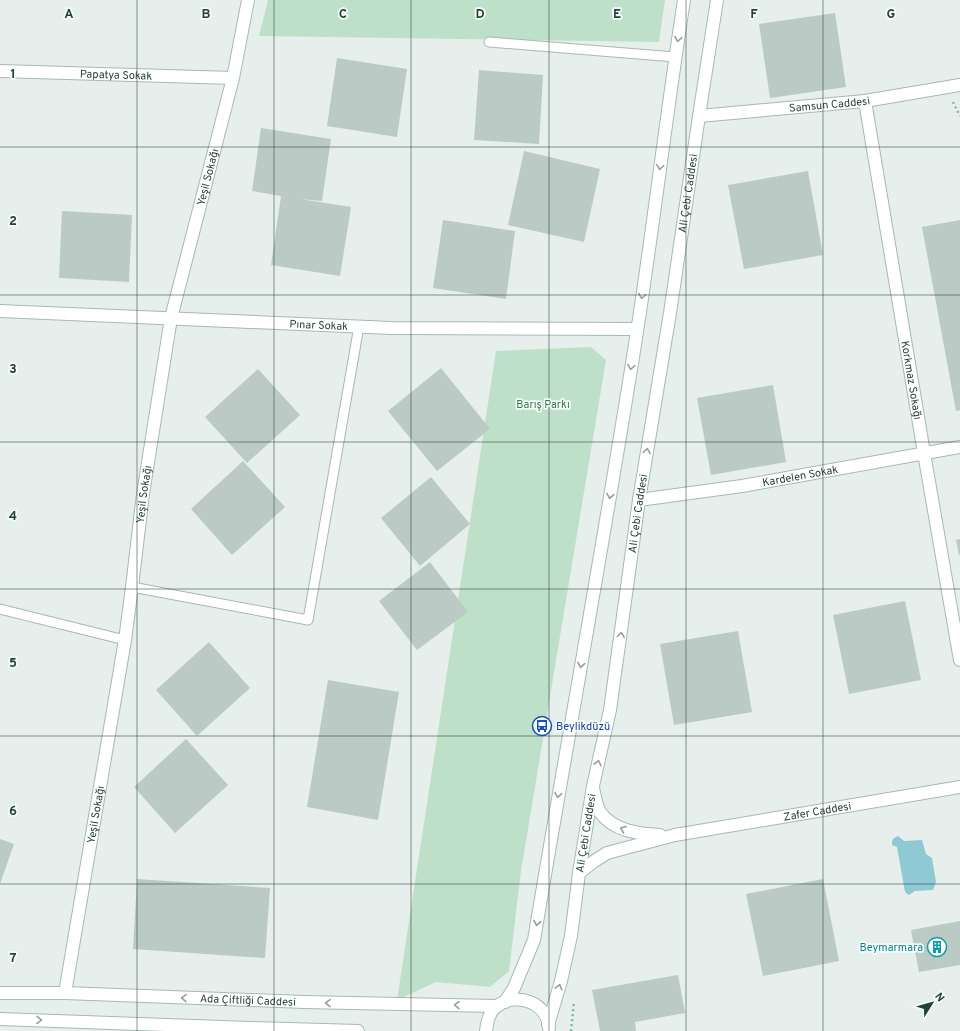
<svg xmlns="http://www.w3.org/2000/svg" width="960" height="1031" viewBox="0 0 960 1031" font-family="Overpass,sans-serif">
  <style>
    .green { fill: #bfe0c8 }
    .water { fill: #8ec9d4 }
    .building { fill: #bbcac4 }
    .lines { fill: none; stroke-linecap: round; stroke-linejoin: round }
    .service-casing { stroke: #a8b8b2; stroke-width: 11 }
    .minor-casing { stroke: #a8b8b2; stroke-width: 14 }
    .tertiary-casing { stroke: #a8b8b2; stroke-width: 14 }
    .secondary-casing { stroke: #a4bbb3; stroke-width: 14 }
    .path { stroke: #86b3a5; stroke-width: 2.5; stroke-dasharray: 2 3; stroke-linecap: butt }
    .service { stroke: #fff; stroke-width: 9 }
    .minor { stroke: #fff; stroke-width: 12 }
    .tertiary { stroke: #fff; stroke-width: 12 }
    .secondary { stroke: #fff; stroke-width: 12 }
    .oneway { stroke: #92a09c }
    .grid { fill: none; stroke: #24423a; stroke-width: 1; stroke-opacity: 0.55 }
    .labels { text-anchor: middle; stroke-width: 3.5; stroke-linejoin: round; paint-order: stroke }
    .street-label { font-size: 11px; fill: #24423a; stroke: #f7fbf9 }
    .park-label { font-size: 11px; fill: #2d7a4b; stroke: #f7fbf9 }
    .transit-label { font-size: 11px; fill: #164399; stroke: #f7fbf9; text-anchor: start }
    .culture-label { font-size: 11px; fill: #0d838f; stroke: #f7fbf9; text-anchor: end }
    .grid-label { font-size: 13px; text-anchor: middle; font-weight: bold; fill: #24423a; stroke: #f7fbf9; stroke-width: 3.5; stroke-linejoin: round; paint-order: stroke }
  </style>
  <rect width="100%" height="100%" fill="#e6efeb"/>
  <path class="green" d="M268,0h397l-6,42 -400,-6z
    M591,347l15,13 -85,511 -12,100 -19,16 -54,-5 -39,18 99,-649z"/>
  <path class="water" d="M898,836l6,5 18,-1 4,14 6,4 4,24 -3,8 -18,1 -6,4 -4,-3 -8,-45 -5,-2c0,-6 1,-7 6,-9z"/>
  <path class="building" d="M835,13l11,74 -76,11 -11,-74z
    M337,58l70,11 -10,68 -70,-11z
    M479,70l64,5 -4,69 -65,-4z
    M261,128l70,11 -9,62 -22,-2 51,8 -11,69 -69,-11 10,-69 -29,-5z
    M524,151l76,18 -16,73 -76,-17z
    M808,171l15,84 -79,14 -16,-84z
    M62,211l70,4 -3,67 -70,-4z
    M443,220l72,11 -9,68 -73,-11z
    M960,220v190l-4,1 -34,-184z
    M441,368l49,61 -53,42 -49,-60z
    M258,369l42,46 -53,48 -42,-46z
    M773,385l13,77 -75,13 -14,-77z
    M243,461l42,46 -53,48 -41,-46z
    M431,477l39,47 -50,42 -39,-48z
    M960,539v16h-1l-3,-15z
    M430,562l38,50 -51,38 -38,-49z
    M905,601l16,79 -72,14 -16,-79z
    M738,631l14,81 -78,13 -14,-81z
    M209,642l41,46 -53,48 -41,-46z
    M328,680l71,12 -21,128 -71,-13z
    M186,739l42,46 -53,48 -41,-46z
    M0,839l14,5 -14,40z
    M137,879l133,9 -5,70 -132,-9z
    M823,879l16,82 -76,15 -17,-82z
    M960,921v44l-41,7 -8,-42z
    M678,975l7,38 -50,9 1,9h-36l-8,-41z"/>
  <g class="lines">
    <g class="service-casing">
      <path id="service" d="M489,42l186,15
        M132,587l176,33 51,-294
        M0,609l125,31"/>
    </g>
    <g class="minor-casing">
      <g id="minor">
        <path id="s1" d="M0,71l233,7"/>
        <path id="s2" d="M865,101l59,352 36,207"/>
        <path id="s3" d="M699,116l166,-15 95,-16"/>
        <path id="s4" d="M0,311l391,17 246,1"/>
        <path id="s5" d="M639,500l103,-14 218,-39"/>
        <path id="s6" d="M65,993l60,-353 7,-53 11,-93 28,-176 62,-240 15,-78"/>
      </g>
    </g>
    <g class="tertiary-casing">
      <g id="tertiary">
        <path d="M593,788c2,8 3,17 7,24 13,19 39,22 60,23"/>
        <path id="s7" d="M579,873l14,-11 14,-9 68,-18 285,-48"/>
      </g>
    </g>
    <g class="secondary-casing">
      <g id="secondary">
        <path id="s8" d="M0,993h65l239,9 192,4"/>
        <path d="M505,1002l9,-14 20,-48c34,-203 71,-405 103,-608 17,-111 30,-222 47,-332"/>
        <path d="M0,1019l250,9 108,3"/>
        <path id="s9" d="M548,1025l13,-44 10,-45 8,-63 14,-87 17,-76 29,-210 31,-187 29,-197 18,-116"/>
        <path d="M486,1031c1,-9 3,-20 11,-25 19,-15 51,-3 52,22"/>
      </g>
    </g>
    <path class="path" d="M953,102l7,14
      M571,1031l3,-29"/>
    <use href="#service" class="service"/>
    <use href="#minor" class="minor"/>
    <use href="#tertiary" class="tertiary"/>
    <use href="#secondary" class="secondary"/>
  </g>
  <defs><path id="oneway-chevron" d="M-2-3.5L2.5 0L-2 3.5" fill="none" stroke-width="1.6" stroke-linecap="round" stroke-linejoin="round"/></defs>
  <g class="oneway">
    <use href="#oneway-chevron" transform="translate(678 39) rotate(99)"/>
    <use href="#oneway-chevron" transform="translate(660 167) rotate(98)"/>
    <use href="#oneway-chevron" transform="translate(642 296) rotate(98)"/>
    <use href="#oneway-chevron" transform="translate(631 367) rotate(99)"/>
    <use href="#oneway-chevron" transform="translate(647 451) rotate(-81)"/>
    <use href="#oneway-chevron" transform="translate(610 496) rotate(100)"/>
    <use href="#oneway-chevron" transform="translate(621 635) rotate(-82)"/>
    <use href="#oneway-chevron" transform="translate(581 665) rotate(100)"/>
    <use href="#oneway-chevron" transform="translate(598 763) rotate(-77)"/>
    <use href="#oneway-chevron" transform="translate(558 795) rotate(100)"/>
    <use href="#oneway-chevron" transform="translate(623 829) rotate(-158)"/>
    <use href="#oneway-chevron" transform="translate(537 923) rotate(100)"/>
    <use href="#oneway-chevron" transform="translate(559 987) rotate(-75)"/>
    <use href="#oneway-chevron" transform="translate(184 998) rotate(-178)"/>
    <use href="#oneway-chevron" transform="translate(328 1003) rotate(-179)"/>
    <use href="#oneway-chevron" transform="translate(457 1005) rotate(-179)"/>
    <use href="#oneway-chevron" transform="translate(39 1020) rotate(2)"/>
  </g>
  <path class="grid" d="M137,0v1031M274,0v1031M411,0v1031M549,0v1031M686,0v1031M823,0v1031M0,147h960M0,295h960M0,442h960M0,589h960M0,736h960M0,884h960"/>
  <defs>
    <g id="bus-ring" transform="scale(1)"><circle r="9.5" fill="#f7fbf9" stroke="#1a4fb4" stroke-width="1.5"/><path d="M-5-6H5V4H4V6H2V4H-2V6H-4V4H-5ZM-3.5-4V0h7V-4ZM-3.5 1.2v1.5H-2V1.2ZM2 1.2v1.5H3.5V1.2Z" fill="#1a4fb4"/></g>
    <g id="building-ring" transform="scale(1)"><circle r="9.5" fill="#f7fbf9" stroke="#0f9aa8" stroke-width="1.5"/><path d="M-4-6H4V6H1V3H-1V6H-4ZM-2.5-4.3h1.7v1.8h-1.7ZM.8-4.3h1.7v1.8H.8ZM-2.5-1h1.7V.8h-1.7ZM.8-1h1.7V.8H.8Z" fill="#0f9aa8"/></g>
  </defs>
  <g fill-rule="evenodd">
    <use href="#bus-ring" x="542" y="726"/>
    <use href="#building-ring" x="937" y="947"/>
  </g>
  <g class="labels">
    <g class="street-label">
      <text dy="4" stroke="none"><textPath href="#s1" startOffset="116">Papatya Sokak</textPath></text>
      <text dy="4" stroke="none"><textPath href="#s3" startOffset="131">Samsun Caddesi</textPath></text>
      <text dy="4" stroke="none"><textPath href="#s6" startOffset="829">Yeşil Sokağı</textPath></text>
      <text dy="4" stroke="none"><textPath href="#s9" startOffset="844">Ali Çebi Caddesi</textPath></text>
      <text dy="4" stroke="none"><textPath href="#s4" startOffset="319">Pınar Sokak</textPath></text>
      <text dy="4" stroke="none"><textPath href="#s2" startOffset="283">Korkmaz Sokağı</textPath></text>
      <text dy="4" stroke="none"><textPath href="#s5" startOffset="163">Kardelen Sokak</textPath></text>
      <text dy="4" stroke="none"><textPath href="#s6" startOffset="505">Yeşil Sokağı</textPath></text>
      <text dy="4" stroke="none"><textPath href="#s9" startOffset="520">Ali Çebi Caddesi</textPath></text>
      <text dy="4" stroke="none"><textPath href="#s7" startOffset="249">Zafer Caddesi</textPath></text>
      <text dy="4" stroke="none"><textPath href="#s6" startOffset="181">Yeşil Sokağı</textPath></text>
      <text dy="4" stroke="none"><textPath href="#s9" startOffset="196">Ali Çebi Caddesi</textPath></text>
      <text dy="4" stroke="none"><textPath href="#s8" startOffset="248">Ada Çiftliği Caddesi</textPath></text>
    </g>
    <g class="park-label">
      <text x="543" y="408">Barış Parkı</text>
    </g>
    <g class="transit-label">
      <text x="556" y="730">Beylikdüzü</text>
    </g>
    <g class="culture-label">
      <text x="923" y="951">Beymarmara</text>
    </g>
  </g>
  <g class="grid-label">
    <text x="69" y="18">A</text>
    <text x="206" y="18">B</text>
    <text x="343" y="18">C</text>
    <text x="480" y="18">D</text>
    <text x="617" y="18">E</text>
    <text x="754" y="18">F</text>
    <text x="891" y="18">G</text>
    <text x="13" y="78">1</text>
    <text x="13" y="225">2</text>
    <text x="13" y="373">3</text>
    <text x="13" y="520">4</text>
    <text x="13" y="667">5</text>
    <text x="13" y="815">6</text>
    <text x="13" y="962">7</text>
  </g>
  <g transform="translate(932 1003) rotate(53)" stroke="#f7fbf9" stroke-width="3" paint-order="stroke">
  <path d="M0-3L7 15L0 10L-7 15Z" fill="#24423a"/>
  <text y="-6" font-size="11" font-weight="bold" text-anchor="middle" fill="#24423a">N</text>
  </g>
</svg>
